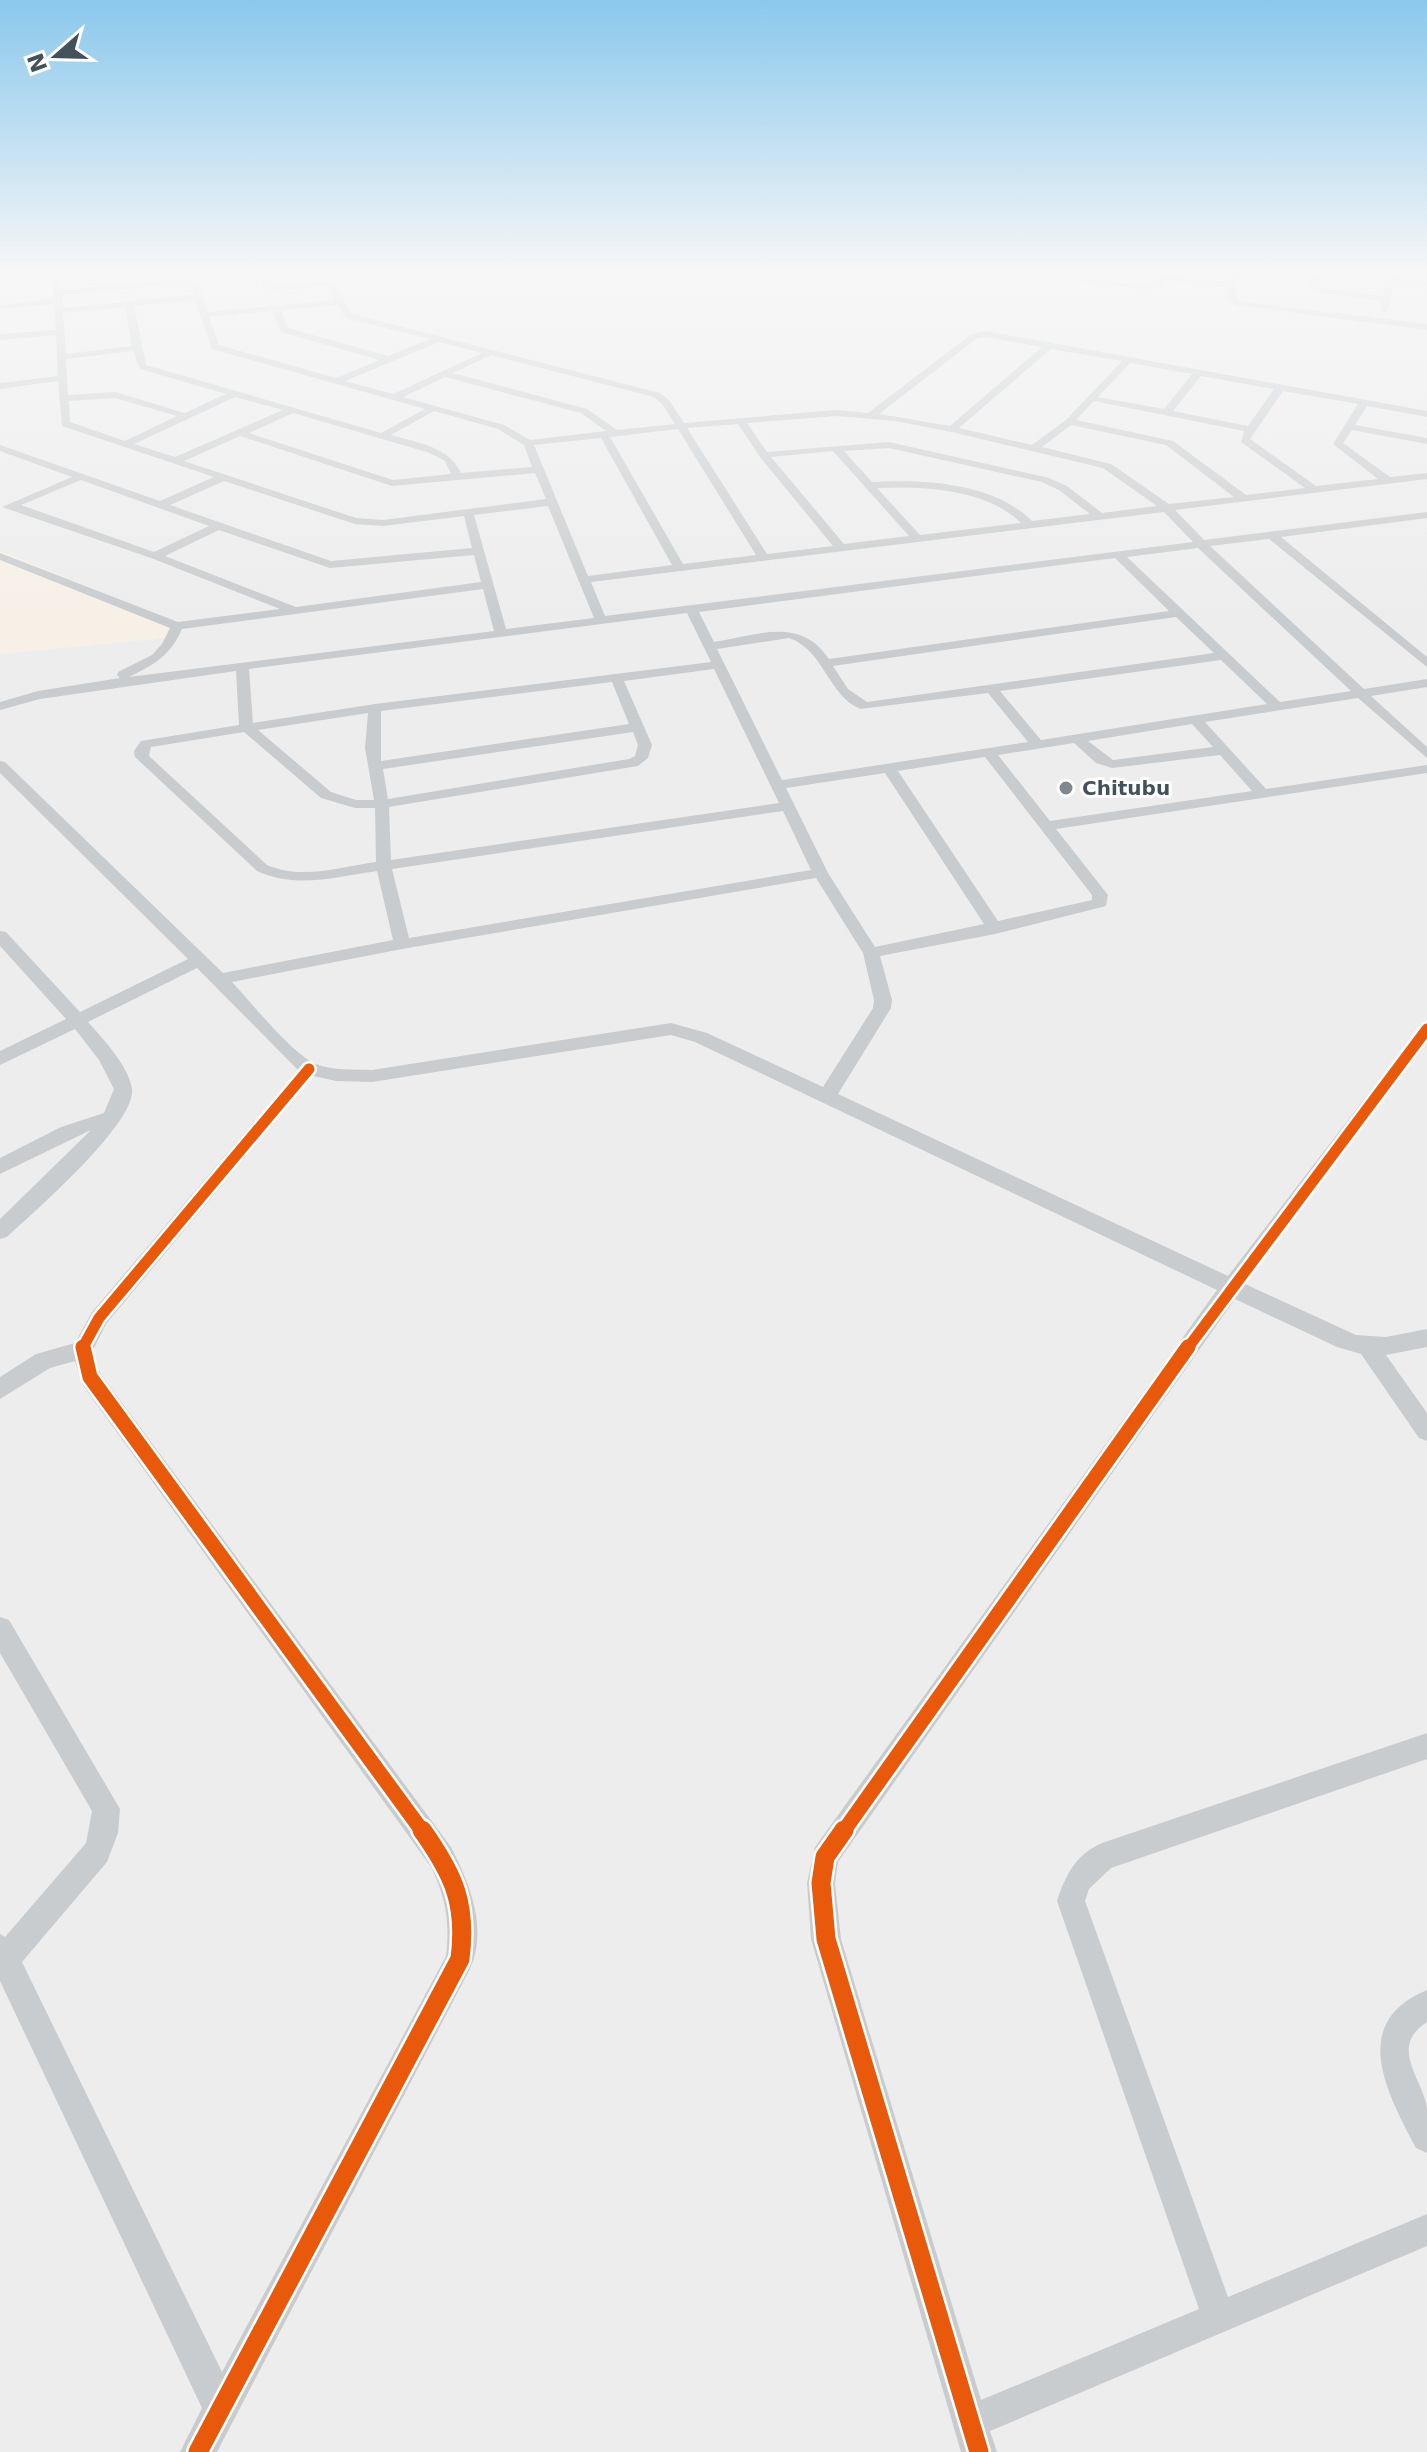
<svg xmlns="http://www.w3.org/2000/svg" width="1427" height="2452" viewBox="0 0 1427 2452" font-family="'DejaVu Sans',sans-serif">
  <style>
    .commercial { fill: #f6f0e7 }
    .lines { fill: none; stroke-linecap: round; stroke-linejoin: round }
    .minor { fill: #c9ccce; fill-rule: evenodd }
    .cycleway-far2-casing { stroke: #fff; stroke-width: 16 }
    .cycleway-far1-casing { stroke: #fff; stroke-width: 20 }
    .cycleway-casing { stroke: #fff; stroke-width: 24 }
    .cycleway-far2 { stroke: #e8590c; stroke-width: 11 }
    .cycleway-far1 { stroke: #e8590c; stroke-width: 15 }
    .cycleway { stroke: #e8590c; stroke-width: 19 }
    .poi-dot { fill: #7f888e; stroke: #fff; stroke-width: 3 }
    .labels { text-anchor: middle; stroke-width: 6; stroke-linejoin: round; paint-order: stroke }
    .far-poi-label { font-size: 20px; font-weight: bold; fill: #43515b; stroke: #fff; text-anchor: start }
  </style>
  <rect width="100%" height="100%" fill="#eeeded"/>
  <path class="commercial" d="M0,550l179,75 -12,13 -167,16z"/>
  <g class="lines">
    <path class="minor" d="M53,275h8l1,15 126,-12 -1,-3h8l13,37 127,-12 -8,-14 -59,5 -10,-16h8l7,11 52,-5 -4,-6h8l23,39 308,79 9,7 15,23 153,-13 31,3 102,-78 15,-4 442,80v6l-60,-11 -12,19 72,13v6l-75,-14 -9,13 47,34 37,-4v6l-252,31 29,30 223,-28v6l-146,19 146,120v10l-158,-128 -59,7 154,143 63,-10v8l-56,9 56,51v11l-69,-60 -153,24 61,67 161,-24v8l-371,56 52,66 -2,11 -111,28 -115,22 12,44 -1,8 -53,86 390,182 193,-251 6,-2v19l-182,242 111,51 30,2 41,-8v18l-41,8 41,58v28l-8,-3 -58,-84 -24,-7 -102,-48 -397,563 -3,21 6,56 140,461 218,-91 -142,-408c8,-25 19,-47 45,-58l325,-110v26l-316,109 -22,21 -4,12 143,396 199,-83v32l-437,185 7,21h-36l-150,-513 -4,-56 8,-36 402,-557 -522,-248 -24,-7 -299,47 -36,-1 -23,-5 -207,248 -13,26 7,23 351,474c19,38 37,80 19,122l-253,483h-37l22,-44 -202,-427v-47l5,3 81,-94 6,-32 -92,-158v-36l9,3 111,189 -2,24 -11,29 -85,100 200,410 224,-416c4,-34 0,-58 -15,-89l-349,-483 -7,-23 -25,7 -50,31v-22l36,-23 39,-11 17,-31 206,-242 -101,-102 -109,54c15,17 41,44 44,67 4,35 -98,123 -125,148l-7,2v-20l91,-89 -91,44v-16l61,-31 43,-14 10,-24 -15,-29 -24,-31 -75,36v-14l66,-32 -66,-73v-15l6,1 74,80 108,-53 -188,-186v-12l5,1 218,211 170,-33 -16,-69c-41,6 -81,18 -120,0l-122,-114 -1,-6 7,-10 98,-16 -3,-54 -196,28 -40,11v-8l38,-11 82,-13 -3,-3 1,-3 34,-17 10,-11 8,-16 -170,-68v-7l178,69 102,-13 -129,-51 -149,-51 70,-30 -72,-26v-6l160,56 54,-24 -152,-51 -4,-45 -58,8v-6l58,-7 -2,-41 -56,5v-6l56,-4 -2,-26 -54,5v-4l54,-6zM190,283l4,12 -131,13 -1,-13zM195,300l17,49 213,60 -44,24 -235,-68 -12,-59zM338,305l8,13 84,21 -42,17 -100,-28 -7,-18zM125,307l7,39 -66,8 -3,-41zM273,311l8,21 99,28 -44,18 -117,-33 -10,-28zM985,337l57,10 -92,79 -71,-12 97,-75zM439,342l43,11 -89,41 -48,-13zM1051,349l71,12 -56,59 -34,25 -73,-17zM133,351l7,18 86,25 -41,19 -70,-21 -47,3 -2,-36zM491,355l163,42 8,7 13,20 -58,6 -30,-21 -134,-36zM1130,363l62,11 -28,35 -66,-12zM1201,376l73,13 -26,37 -75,-15zM445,377l136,36 25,18 -76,9 -26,-15 -101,-28zM1283,391l75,13 -25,40 45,35 -62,7 -66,-47zM235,397l48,13 -108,47 -41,-13zM115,398l62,18 -52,25 -55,-19 -1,-21zM1094,401l150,30 -3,11 64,46 -59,7 -73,-54 -97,-21zM434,411l64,18 26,16 8,22 -71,6c-13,-27 -42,-30 -70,-38zM293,413l137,40 15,8 6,13 -58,6 -144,-47zM837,416l58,5 57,11 151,36 54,38 -55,7 -35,-27 -18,-8 -160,-36 -122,10 -20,-29zM738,424l22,33 73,89 -66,8 -80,-126zM1071,425l95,20 68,52 -65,7 -58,-40 -69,-17zM678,429l78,126 -73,9 -73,-127zM240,436l152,50 143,-13 11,26 -163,21 -27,-2 -172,-57zM601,438l71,127 -84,11 -54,-131zM889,448l153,34 17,8 31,24 -58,7c-39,-39 -108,-42 -160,-39l-28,-31zM833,451l76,85 -65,8 -73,-87zM81,480l128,46 -55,26 -133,-47zM224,481l131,43 28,2 81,-10 8,32 -141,13 -161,-56zM877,488c46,-2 110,1 144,35l-101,12zM548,506l46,112 -88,11 -32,-114zM1164,512l29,30 -588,74 -14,-34zM219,530l111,38 144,-13 7,27 -185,25 -131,-51zM1198,548l153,143 -71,11 -153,-145zM1115,558l54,53 -340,48c-29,-43 -71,-24 -115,-17l-15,-30zM483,589l11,42 -365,46c25,-12 42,-22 53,-48zM687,613l24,49 -336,42 -122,19 -4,-54zM1176,617l38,36 -347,49 -19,-13 -15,-23zM789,638c35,12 38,56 71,71l128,-16 40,49 -246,38 -65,-131zM1221,660l46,44 -226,36 -41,-49zM714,669l65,134 -388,57 -2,-53 249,-41 10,-8 4,-13 -28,-64zM612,682l17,42 -248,37v-50zM368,713l-3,35 9,52h-18l-25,-8 -73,-62zM1192,724l21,23 -100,13 -25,-19zM244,732l77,66 34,10h20l1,54c-36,5 -74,18 -109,3l-118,-109 2,-9zM633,732l5,13 -3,11 -6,3 -241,40 -5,-30zM1074,743l22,20 16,5 108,-13 32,36 -202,30 -52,-66zM985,757l107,138v5l-94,21 -100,-150zM885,773l99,151 -109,23 -47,-74 -42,-85zM783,811l28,59 -402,68 -17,-69zM816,878l47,75 11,47 -1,8 -50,79 -116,-54 -36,-10 -299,47c-18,-1 -39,1 -56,-6 -23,-9 -65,-62 -84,-82l170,-33z
      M1033,275l113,10 8,-2 6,-8 68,7 4,-7h8l-5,10 2,16 190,23v6l-192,-25 -8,-5v-13l-62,-7 -5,7 -14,2z
      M1312,275h8l-3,10 4,3 62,8 5,-21 39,7v4l-33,-4 -6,28 -4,3 -4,-3 2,-9 -66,-9 -7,-6z
      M1427,1990v32c-39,25 -4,57 0,86 0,14 0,30 0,45l-11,-5c-29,-55 -68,-125 11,-158z"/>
    <g class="cycleway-far2-casing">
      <path id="cycleway-far2" d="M82,1349l17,-31 210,-249
        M1187,1349l240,-320"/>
    </g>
    <g class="cycleway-far1-casing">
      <path id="cycleway-far1" d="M83,1347l7,30 333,455
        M843,1832l345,-485"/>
    </g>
    <g class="cycleway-casing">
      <path id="cycleway" d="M844,1830l-19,27 -4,26 5,56 153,513
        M198,2452l262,-493c7,-55 -6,-84 -38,-129"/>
    </g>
    <use href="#cycleway-far2" class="cycleway-far2"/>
    <use href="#cycleway-far1" class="cycleway-far1"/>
    <use href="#cycleway" class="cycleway"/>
  </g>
  <linearGradient id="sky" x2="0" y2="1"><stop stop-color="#8bc8ec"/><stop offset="0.44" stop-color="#f7f7f7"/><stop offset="1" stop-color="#f7f7f7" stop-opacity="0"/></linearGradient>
  <rect width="1427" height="618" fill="url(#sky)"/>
  <circle class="poi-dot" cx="1066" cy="788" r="8"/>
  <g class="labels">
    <g class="far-poi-label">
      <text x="1082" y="795">Chitubu</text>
    </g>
  </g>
  <g transform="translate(56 56) rotate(250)" stroke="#ffffff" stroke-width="6" paint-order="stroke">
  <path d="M0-6L14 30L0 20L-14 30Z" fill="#43515b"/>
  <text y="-12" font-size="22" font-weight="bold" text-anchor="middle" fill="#43515b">N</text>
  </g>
</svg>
